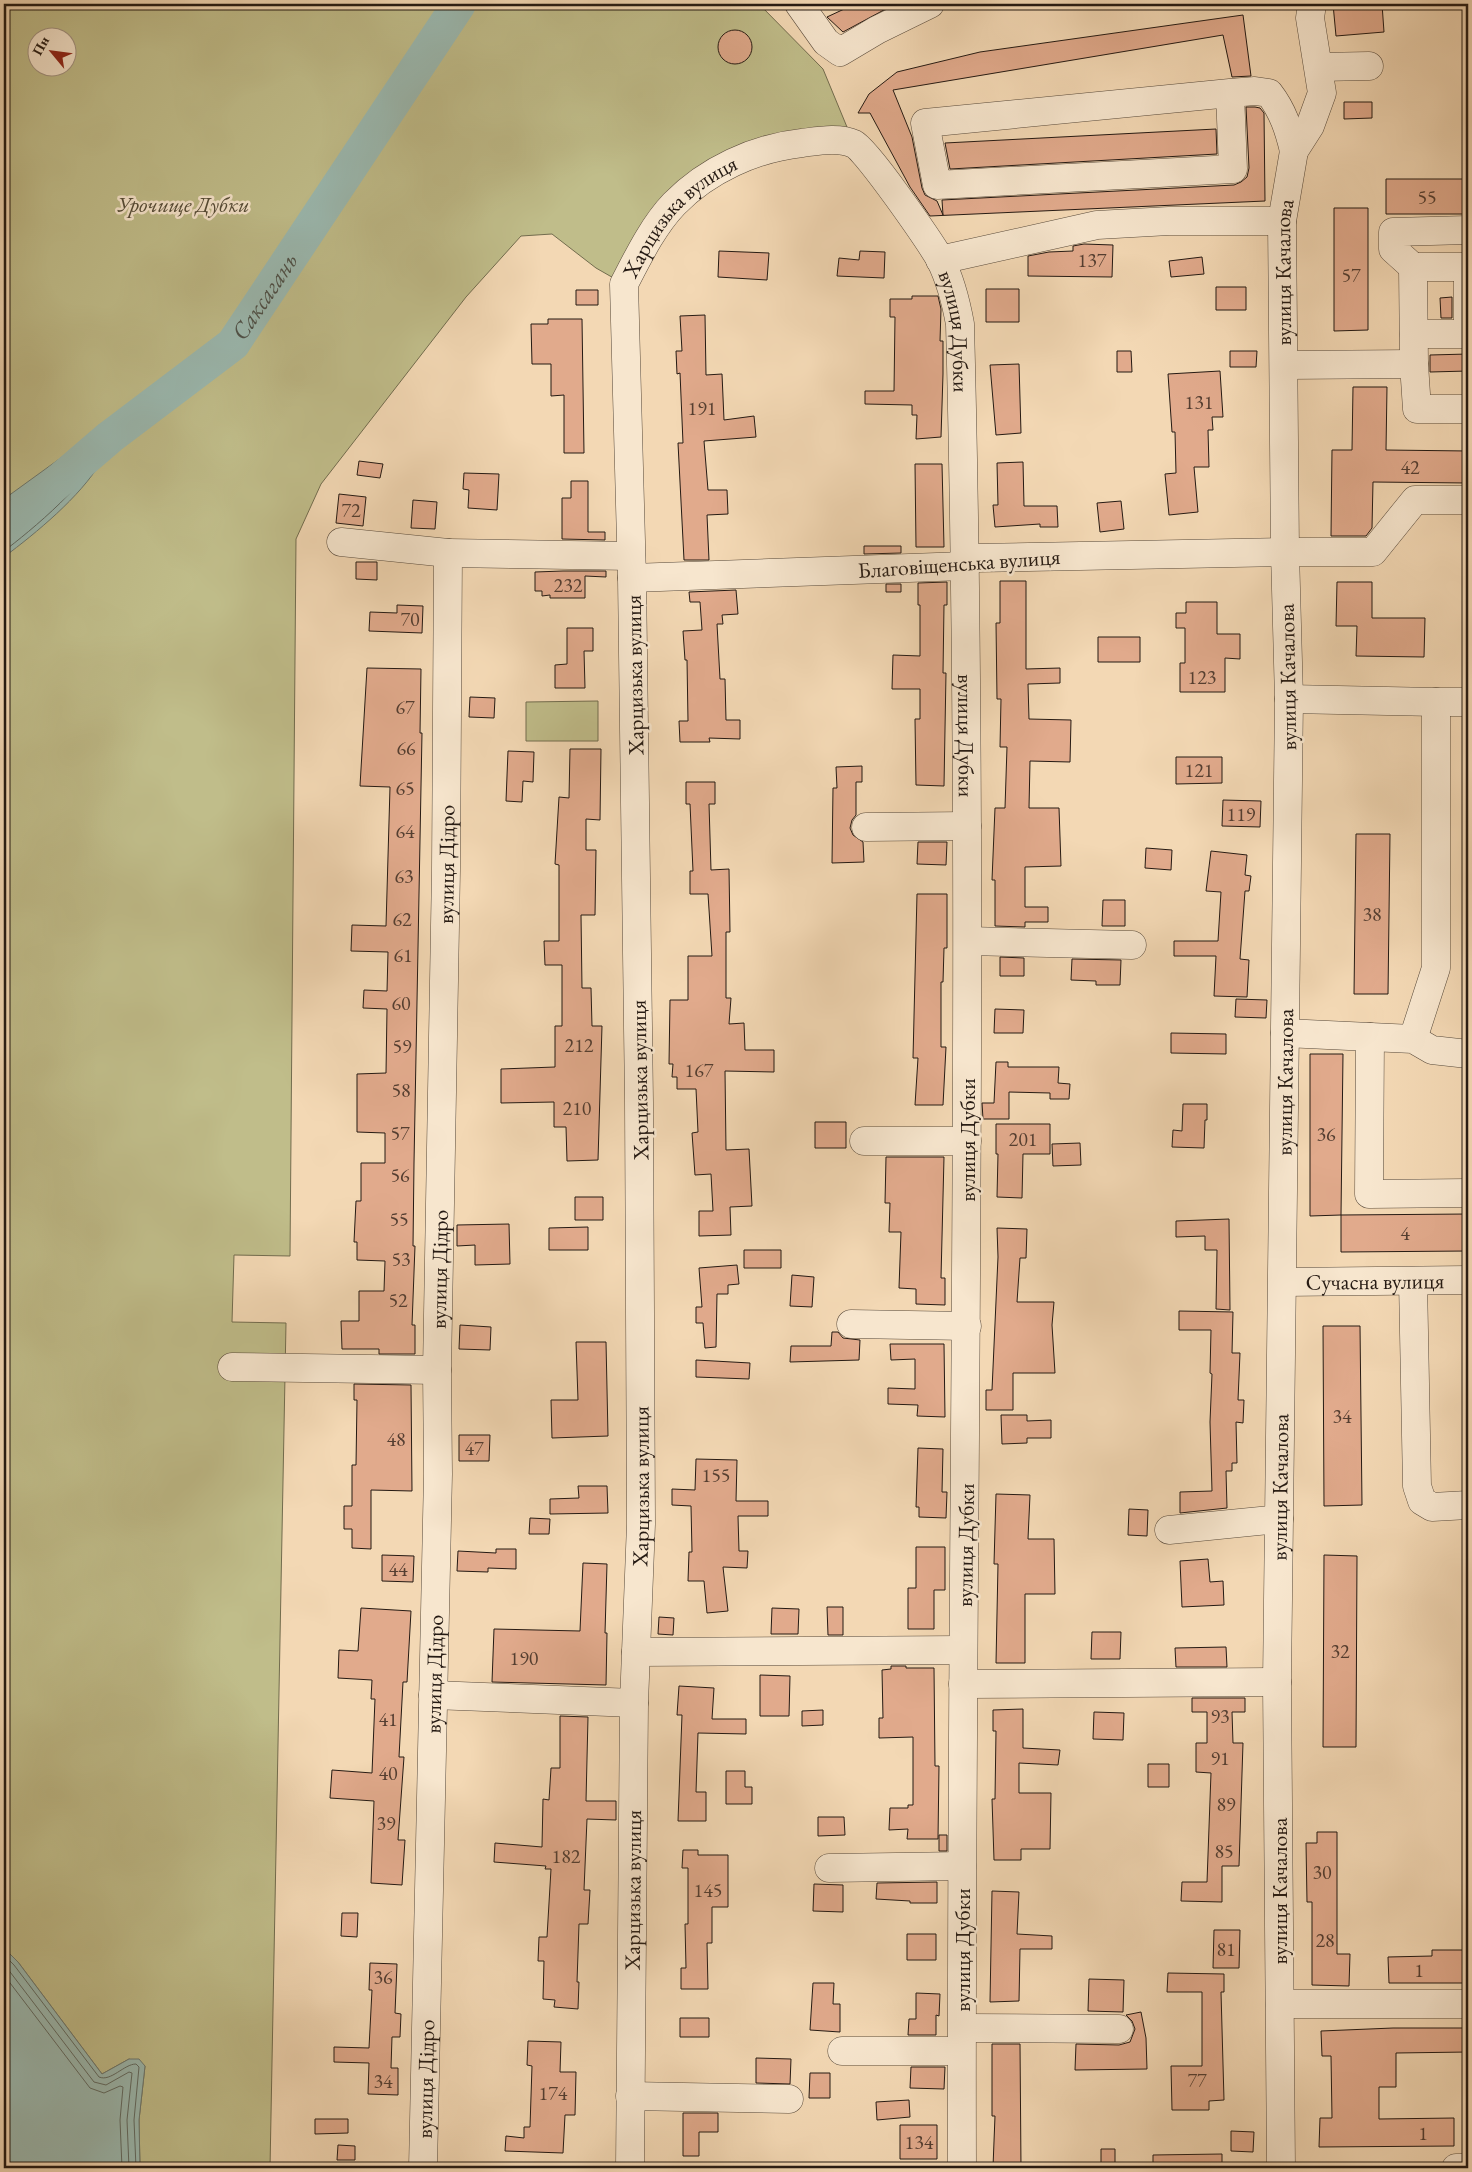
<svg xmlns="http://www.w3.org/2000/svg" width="1472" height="2172" viewBox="0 0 1472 2172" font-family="'EB Garamond',serif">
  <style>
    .green { fill: #c0bd8a; stroke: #726c4e; fill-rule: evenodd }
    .water { fill: #9bb9b0; stroke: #6c7971 }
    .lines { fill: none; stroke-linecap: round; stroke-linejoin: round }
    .shore { stroke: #606a62; stroke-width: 1 }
    .river { stroke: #9bb9b0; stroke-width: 34 }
    .building { fill: #e1aa8c; stroke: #251a13 }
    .minor-casing { stroke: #584a3b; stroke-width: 29 }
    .minor { stroke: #f7e6ce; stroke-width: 28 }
    .labels { text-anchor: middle; stroke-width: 5; stroke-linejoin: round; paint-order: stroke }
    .number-label { font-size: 20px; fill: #543e31 }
    .park-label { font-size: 22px; font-style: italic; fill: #544b37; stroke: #f7e6ce }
    .street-label { font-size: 22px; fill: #251a13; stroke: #f7e6ce }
    .water-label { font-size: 24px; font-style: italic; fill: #4e524a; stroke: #f7e6ce }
  </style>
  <rect width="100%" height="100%" fill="#f3d8b4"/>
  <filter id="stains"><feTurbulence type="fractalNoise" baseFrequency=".004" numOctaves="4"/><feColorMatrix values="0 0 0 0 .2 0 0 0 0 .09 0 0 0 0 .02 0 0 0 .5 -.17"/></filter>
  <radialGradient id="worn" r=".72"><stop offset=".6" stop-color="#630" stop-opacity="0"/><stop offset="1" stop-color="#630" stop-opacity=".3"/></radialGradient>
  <path class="green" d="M4,4h755l64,65 31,75 -147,33 -83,107 -28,-16 -44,-34 -31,2 -55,61 -145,187 -25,55 -6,717 -56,-1 -2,67 54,1 -16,845h-130l-1,-48 6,-54 -16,-7 -27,15 -84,-112 -14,-14zM38,38h30v30h-30z
    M598,701v40h-72v-39z"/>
  <path class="water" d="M110,437c-3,8 -5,18 -9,25 -21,35 -65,71 -97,95v-58l76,-55z
    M4,1948l14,14 84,112 27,-15h10l6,7 -6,54 1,48h-127l-9,-16z"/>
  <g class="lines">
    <path class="shore" d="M4,503l5,-1 72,-53 17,-4 2,1c-2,30 -72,87 -96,105
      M4,509l8,-2 72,-52h6l-20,30 -66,58
      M4,517l10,-2 22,-17 4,1 -1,3 -35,32
      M4,1955l10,10 85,112c12,5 25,-13 37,-13l3,3 -5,53 2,48
      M4,1964l90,118 12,3 23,-13 3,1 -5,47 2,48
      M4,1975l86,113 14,5 16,-7 3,1 -3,33 2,48"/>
    <path class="river" id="s1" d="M4,528l106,-91 123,-93 226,-340"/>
  </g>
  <path class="building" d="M855,4h40l-52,28 -16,-15z
    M1333,4h49l2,28 -48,4z
    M1243,15l8,61 -19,1 -9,-42 -330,55 19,47 10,51 3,7 12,6 6,14 -1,-15 292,-15 7,-3 6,-5 2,-9 -3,-61h9l5,1 4,5 1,88 -335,15 -20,-29 -40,-74h-12l11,-19 28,-22 83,-20z
    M718 47a17 17 0 1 1 34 0a17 17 0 1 1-34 0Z
    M1344,102h28v16l-28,1z
    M1216,129l1,25 -267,15 -5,-26z
    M1386,179h82v35h-82z
    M1334,208h34v122l-34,1z
    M1084,244l29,1 -1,32 -84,-1v-20l21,-4 24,-1v-5z
    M719,251l50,2 -2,27 -49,-3z
    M860,251l25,1 -1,26 -47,-2 2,-18 20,2z
    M1202,257l2,17 -33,3 -2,-16z
    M1216,287h30v23h-30z
    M986,289h33v33h-33z
    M576,290h22v15h-22z
    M912,296h26l3,13 -1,32h3v33l-2,63 -25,2 1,-24h-5v-10l-47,-1v-13h29l1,-74h-5v-18h22z
    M1452,297v21h-11l-1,-20z
    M705,315l1,60 16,-1 2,46 30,-4 2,21 -52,4 4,49h19l1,24 -21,1 2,45h-25l-6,-117h5l-3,-70 -3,1 -1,-23h6l-2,-35z
    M548,319h34l2,134h-20v-58l-13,1v-32h-19l-1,-40h17z
    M1117,351h14l1,21h-15z
    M1230,351h27l-1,16h-26z
    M1468,354v17l-38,1v-17z
    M1019,364l2,69 -25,2 -6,-70z
    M1220,371l3,46h-11l1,13h-5l1,37h-15l4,45 -29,3 -4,-41 11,-1 -1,-41h-3l-4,-58z
    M1353,387h34l-1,63 82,1v32l-95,-1 -1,46 -6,8h-35l1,-86h20z
    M359,461l24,3 -3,14 -23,-3z
    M1023,462l1,44h33l1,21h-18v-3l-45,3 -2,-22h5l-1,-42z
    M915,464h27l2,83h-28z
    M464,473l35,1 -2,36 -29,-2 1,-18 -6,-1z
    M571,481h17v51h17v8l-43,-1v-41h9z
    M339,494l27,3 -3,29 -27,-3z
    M413,500l24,2 -2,27 -24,-1z
    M1121,501l3,28 -24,3 -3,-29z
    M864,546h37v7l-37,1z
    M356,562h21v18l-21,-1z
    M563,571h43v6l-21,-1v22h-35v-3l-8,1v-5h-7v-19z
    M1000,581h26v88l34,-1v15l-32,1 1,35 42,1 -1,42 -40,-1 -1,47h30l2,58 -36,1v40h23v15h-23v5l-30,-1v-46h-3l3,-72h10l2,-61h-7l1,-48h-4l-1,-76h4z
    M947,582v23h-3l-1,68h3l-2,113 -28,-1 -1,-66h5v-30h-28l1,-34 27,1v-51h-2v-22z
    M1337,582h35v36h53l-1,39 -68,-1 1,-30h-21z
    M886,584h15v8h-15z
    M736,590l2,24 -16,1 1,9h-6l3,55h5l1,41h14v19l-31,-1 1,4h-30l-1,-21h9l-1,-61h-2l-2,-29 19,-1 -2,-28h-10l-1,-10z
    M1186,602h31v32h23v25l-15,-1v34h-45v-29h5v-35h-9v-15h10z
    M397,605l26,1 -1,27 -53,-2 1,-19 27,1z
    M567,628h26v23h-9l1,37h-30v-23l12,-1z
    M1098,637h42v25h-42z
    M367,668l54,1 -1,64h2l-8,430 -1,83h2l-3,79h3v29h-36v-5h-37l-1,-28h18v-30h25l1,-30 -28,-1v-18h-3l2,-41h5v-38h24v-30l-28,-1v-58l29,-1 1,-64 -24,-1 1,-18 23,1 1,-39 -37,-1 1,-26 34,1 4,-139 -30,-1z
    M470,697l25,1 -1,20 -25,-1z
    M570,749h31l-1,71 -14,-1v31h10l-1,65h-14l1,73h9l1,38h10l-4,134 -31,1 -1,-34h-12v-25l-53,1v-34l54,-2v-41h7v-61h-17l-1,-24h15v-76l-4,-1 4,-67 10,1z
    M508,751l26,1 -1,30 -10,-1 -1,21 -16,-1z
    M1176,757h46v26l-46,1z
    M862,766v16h-6v33l-4,5 -2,8 3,7 10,7 1,20 -32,1 1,-75h4l-1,-21z
    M686,782h29v22h-6l2,66 18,-1 1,63h-4v66h5l-2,26 15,-1 1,27h29v22l-49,-1 1,79 23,-1 3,57 -22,1 1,28 -32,1v-25h14l-2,-37 -16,1 -3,-42 6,-1 -2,-43h-19v-12h-5l1,-13h-4l1,-64h18v-44h24l-4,-62h-18v-23h3l-3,-67h-4z
    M1223,800l38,1 -1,26 -38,-1z
    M1356,834h34l-2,160h-34z
    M918,842h29l-1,23 -29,-1z
    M1146,848l26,2 -1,20 -26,-2z
    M1211,851l36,4 -2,20 6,1 -2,15h-4l-5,68 9,1 -2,37 -33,-1 2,-40h-42v-15h44l3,-49 -15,-1z
    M917,894h30v54h-3l-1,34h-2v65h5l-3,58h-28l3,-47h-5z
    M1103,900h22v26h-23z
    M1000,957l24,1v18h-24z
    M1072,959l49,1 -1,25h-24v-4l-25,-1z
    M1236,999l31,1 -1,18 -31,-1z
    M995,1009l29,1 -1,23h-29z
    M1171,1033l55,1v20l-55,-1z
    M1310,1054h33l-2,161 -31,1z
    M996,1062h12v5h51l-1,16 12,1 -1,15h-19v-6l-41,-1v27h-26l-1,-16h12z
    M1183,1104h24v16h-2l-1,28 -32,-1 1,-17 9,1z
    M815,1122h31v26h-31z
    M996,1124h54v30h-27l-1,44 -25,-1 1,-43h-2z
    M1080,1143l1,22 -28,1 -1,-22z
    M886,1157h58l-3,121h4v27l-29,-1v-15l-17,-1 2,-56h-12l1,-29h-5z
    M575,1197h28v23h-28z
    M1468,1214v37l-127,1v-37z
    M1229,1219l1,91 -14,-1 1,-59h-12v-14l-29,1v-16z
    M509,1224l1,40 -35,1v-20l-18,1v-21z
    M588,1227v23h-39v-22z
    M997,1228l30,1 -1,29h-6l-3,44h37l-2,23 3,48h-42v37h-27v-20h6l6,-133z
    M744,1250h37v18h-37z
    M737,1265l2,19 -11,1v9h-11l-1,53 -11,1 -2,-25h-7v-16h6l-3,-39z
    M792,1275l22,2 -2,30 -22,-1z
    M1179,1311l54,1 -1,41h8l-2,47h6l-1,23 -7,-1 1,41h-5v8h-6l1,37 -47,5v-21l32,-1 -2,-69 2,-48 -2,-1 1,-43h-32z
    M460,1325l31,2 -1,23 -31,-1z
    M1323,1326h37l2,179 -38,1z
    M832,1332h6l5,6 17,2 -1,20 -69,2 1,-16h40z
    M576,1342h30l2,94 -56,2 -1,-38h27z
    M890,1344h54l1,73 -28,-1 1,-11 -30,-1v-16l27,1v-30l-24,1z
    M696,1360l54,3 -1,16 -53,-2z
    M354,1384l57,1 1,106 -41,-1v59l-19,-1v-19h-8v-23h8v-41h4l1,-65h-3z
    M1001,1415h26v6l24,-1v18h-24v5l-25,1z
    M459,1435h31l-1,26h-30z
    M918,1448l25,1 -1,43h5l-1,26 -27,-1v-10h-3z
    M696,1459l41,1 -1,41h32v15h-30l1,35h9l-1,17 -24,-1 5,44 -21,2 -3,-32h-16l1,-29h3l-1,-46 -19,-1v-16l23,1z
    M578,1486h29l1,27 -58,1v-15l29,-1z
    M996,1494l34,1 -2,44h26l1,55h-30v69h-29l2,-99h-4z
    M1129,1509l19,1 -1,26 -19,-1z
    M530,1518l20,1 -1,15h-20z
    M916,1547h29v43h-11v39h-26v-41h8z
    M496,1549h20v20l-28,-1v4l-31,-1 1,-20 38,2z
    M382,1555l32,1 -1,26 -31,-1z
    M1324,1555l33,1 -1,191h-33z
    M1208,1559l2,23 13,-1 1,24 -42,2 -2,-46z
    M583,1563l24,1 -2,69h2l-1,52 -114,-3 2,-53 86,2z
    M827,1607h16v28h-15z
    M361,1608l50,3 -4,71h-4l-4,75h5l-6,83h7l-3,45 -31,-2 3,-82 -44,-3 2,-28 40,3 3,-74h-4l1,-19 -34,-2 1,-28 19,1z
    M772,1608l27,1 -1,25h-27z
    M659,1617l15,1 -1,17 -15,-1z
    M1092,1632h29l-1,27h-29z
    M1226,1647l1,20h-51l-1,-19z
    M891,1666h15v2h28l1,98h4l-1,73h-31l1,-10 -19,1 1,-22h18v-3h5v-68l-34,1v-20h4l-1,-48 9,-1z
    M760,1675l30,1 -1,40h-29z
    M679,1686l35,2 -2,31h34v15l-48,-1 -2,59h10v29h-28l4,-106h-5z
    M1192,1698h53v14h-13l1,31h10l-4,123h-17v36l-41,-1 1,-19h25l4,-109 -15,-1v-29h11v-31h-15z
    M1023,1709v39l37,2 -2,15 -39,-2v30h32l-1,56h-29v11h-27l-2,-61h3l1,-68h-3v-21z
    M823,1710v15l-21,1v-15z
    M1094,1712l30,1 -1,27 -30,-1z
    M560,1716l28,1 -2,84h30v19l-29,-1 -3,71h6l-2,34h-9l-2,58h2l-1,27 -24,-2 1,-7 -12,-1 1,-38h-6l1,-24h8l4,-68h-6l1,-3 -52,-4 1,-19 47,4 1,-48 6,1 2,-32h9z
    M1148,1764h21v23h-21z
    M726,1771h19v16h7v17h-26z
    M818,1817h26l1,18 -27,1z
    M1317,1832h20v122h13l-1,32 -37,-1v-83h-5l-1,-59h11z
    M939,1835h8v16h-8z
    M683,1850h15v5h30v52h-16v36h-5l1,46h-27v-21h5l-1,-44h3v-56h-6z
    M937,1882v21h-27v-2l-34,-2 1,-16z
    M814,1884l29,1v27l-30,-1z
    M992,1891l27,1 -2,42 35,2v13h-32l-1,52 -29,1z
    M342,1913h16l-1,24 -16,-1z
    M1214,1930h26l-1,38h-26z
    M907,1934h29v26h-29z
    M1432,1950h36v33h-79l-1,-26 44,-1z
    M370,1963l27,1 -2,49 6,1 -1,23h-8l-1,31h7v27l-30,-1 1,-31 -35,-1v-15l35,1 3,-58h-3z
    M1168,1973l56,1v18h-3l3,108 -15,1v9h-37l-1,-44h31v-74h-35z
    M1089,1979l35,1 -1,32 -35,-1z
    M813,1983h21l-1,21h7v28l-30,-2z
    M916,1993l24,1 -1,22 -3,-1v20h-28l1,-16h7z
    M1141,2012l5,26 1,31 -72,1 1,-26 43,1 11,-3 5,-13 -3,-8 -6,-6z
    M680,2018h29v19h-29z
    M1393,2028h75v24l-72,1v34h-17v32l75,-1v28l-135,1 1,-29h12l-1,-62h-9l-1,-25z
    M528,2041l33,1 -1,30h16l-1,43h-10l-2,38 -58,-2 1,-15 18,2v-11h6l2,-61 -5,-1z
    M992,2044h28l1,124 -28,-1 2,-51h-3z
    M756,2058l35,1 -1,25 -34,-1z
    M911,2067h34l-1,22 -34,-1z
    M810,2073h20v25h-21z
    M909,2100l1,17 -33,3 -1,-18z
    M683,2113h35v19h-19v24h-16z
    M315,2119h33v14l-33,1z
    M900,2125h37v34h-37z
    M1231,2131l23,1 -1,20 -22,-1z
    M338,2145l17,1v14h-18z
    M1101,2149h14v19h-14z
    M1222,2154v14h-69v-13z"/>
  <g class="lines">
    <g class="minor-casing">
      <g id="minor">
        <path d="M799,4l27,38 14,10 37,-22 53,-26"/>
        <path d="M1319,67l50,-1"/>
        <path d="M1230,93l3,76 -296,16 -12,-62 305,-30 25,-2 14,2c14,18 20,37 25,58"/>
        <path d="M940,260l157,-35 72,-4h113"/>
        <path d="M1413,267l-20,-18v-17l75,-2"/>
        <path d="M1414,334h54v-67"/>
        <path d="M1414,364l-1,-97h55"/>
        <path d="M1285,365l129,-1 3,45h51"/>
        <path d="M341,542l107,11"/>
        <path d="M632,578l333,-12 8,-8 312,-6h88l42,-52h53"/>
        <path d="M1289,699l147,3v266l-23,71"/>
        <path d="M1436,702h32"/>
        <path d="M866,827l101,-1"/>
        <path d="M968,941l164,4"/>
        <path d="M1285,1033l128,6 19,11 36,4"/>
        <path d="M1370,1037l-1,157 99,-1"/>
        <path d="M864,1141h103"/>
        <path d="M1413,1281l4,205 5,15 10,6 36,-2"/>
        <path id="s2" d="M1283,1282l185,-2"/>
        <path d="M851,1324l116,2"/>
        <path d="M232,1367l205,3"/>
        <path d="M1169,1530l110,-11"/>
        <path d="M636,1652l327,-2"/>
        <path d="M963,1684l314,-2"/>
        <path d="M433,1695l201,8"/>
        <path d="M829,1868l133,-2"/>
        <path d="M1280,2004h188"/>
        <path d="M963,2028l156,1"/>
        <path d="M842,2051h119"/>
        <path d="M630,2096l159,3"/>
        <path id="s3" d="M423,2168l15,-694 -1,-104 9,-500 2,-317 183,3"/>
        <path id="s4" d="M630,2168l4,-465 7,-179 -2,-422 -7,-524 -8,-294c14,-27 29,-58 50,-80 33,-34 81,-56 128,-61 16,-2 37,-6 52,1 13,6 76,98 86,115 10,20 16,43 20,65 16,615 0,1230 2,1844"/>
        <path id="s5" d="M1281,2168l-4,-486 12,-983 -4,-147 -3,-331 12,-70 16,-25 12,-33 -12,-75 2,-14"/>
        <path d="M1456,2168h12"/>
      </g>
    </g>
    <use href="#minor" class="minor"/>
  </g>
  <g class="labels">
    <g class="number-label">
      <text x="1427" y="204">55</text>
      <text x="1092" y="267">137</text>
      <text x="1351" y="282">57</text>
      <text x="1199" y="409">131</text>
      <text x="702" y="415">191</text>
      <text x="1410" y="474">42</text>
      <text x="351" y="517">72</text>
      <text x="568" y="592">232</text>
      <text x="410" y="626">70</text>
      <text x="1202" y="684">123</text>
      <text x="405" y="714">67</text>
      <text x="406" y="755">66</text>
      <text x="1199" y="777">121</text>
      <text x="405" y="795">65</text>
      <text x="1241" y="821">119</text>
      <text x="405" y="838">64</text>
      <text x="404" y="883">63</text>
      <text x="1372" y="921">38</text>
      <text x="402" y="926">62</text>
      <text x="403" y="962">61</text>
      <text x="401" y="1010">60</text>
      <text x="579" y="1052">212</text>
      <text x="402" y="1053">59</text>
      <text x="699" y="1077">167</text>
      <text x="401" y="1097">58</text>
      <text x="577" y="1115">210</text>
      <text x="400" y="1140">57</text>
      <text x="1326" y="1141">36</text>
      <text x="1023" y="1146">201</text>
      <text x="400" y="1182">56</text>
      <text x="399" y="1226">55</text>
      <text x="1405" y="1240">4</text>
      <text x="401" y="1266">53</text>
      <text x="398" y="1307">52</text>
      <text x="1342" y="1423">34</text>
      <text x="396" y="1446">48</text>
      <text x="474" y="1455">47</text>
      <text x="716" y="1482">155</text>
      <text x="398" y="1576">44</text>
      <text x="1340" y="1658">32</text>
      <text x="524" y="1665">190</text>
      <text x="1220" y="1723">93</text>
      <text x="388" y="1726">41</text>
      <text x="1220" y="1765">91</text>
      <text x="388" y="1780">40</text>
      <text x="1226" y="1811">89</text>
      <text x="386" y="1830">39</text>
      <text x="1224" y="1858">85</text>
      <text x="566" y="1863">182</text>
      <text x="1322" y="1879">30</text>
      <text x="708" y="1897">145</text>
      <text x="1325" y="1947">28</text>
      <text x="1226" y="1956">81</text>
      <text x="1419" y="1977">1</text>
      <text x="383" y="1984">36</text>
      <text x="1197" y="2087">77</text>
      <text x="383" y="2088">34</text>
      <text x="553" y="2100">174</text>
      <text x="1423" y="2140">1</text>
      <text x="919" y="2149">134</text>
    </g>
    <g class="park-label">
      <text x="183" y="212">Урочище Дубки</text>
    </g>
    <g class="street-label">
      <text dy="8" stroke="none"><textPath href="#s4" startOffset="1974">Харцизька вулиця</textPath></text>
      <text dy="8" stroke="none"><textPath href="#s5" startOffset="1896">вулиця Качалова</textPath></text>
      <text dy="8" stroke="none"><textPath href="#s4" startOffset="2395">вулиця Дубки</textPath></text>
      <text transform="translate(959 563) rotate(-4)" y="8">Благовіщенська вулиця</text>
      <text transform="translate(634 675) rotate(-91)" y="8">Харцизька вулиця</text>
      <text transform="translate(1287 677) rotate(-91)" y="8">вулиця Качалова</text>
      <text dy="8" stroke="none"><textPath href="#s4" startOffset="2800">вулиця Дубки</textPath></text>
      <text dy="8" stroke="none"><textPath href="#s3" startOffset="1304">вулиця Дідро</textPath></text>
      <text transform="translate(639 1080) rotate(-91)" y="8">Харцизька вулиця</text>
      <text dy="8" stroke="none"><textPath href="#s5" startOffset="1086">вулиця Качалова</textPath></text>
      <text transform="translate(967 1140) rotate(-90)" y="8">вулиця Дубки</text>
      <text dy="8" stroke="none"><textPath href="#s3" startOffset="899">вулиця Дідро</textPath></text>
      <text dy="8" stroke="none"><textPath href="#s2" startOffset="92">Сучасна вулиця</textPath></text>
      <text dy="8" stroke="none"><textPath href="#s4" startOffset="682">Харцизька вулиця</textPath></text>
      <text dy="8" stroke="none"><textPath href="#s5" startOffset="681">вулиця Качалова</textPath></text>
      <text transform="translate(965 1545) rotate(-89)" y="8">вулиця Дубки</text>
      <text dy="8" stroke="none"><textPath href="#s3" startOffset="494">вулиця Дідро</textPath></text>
      <text dy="8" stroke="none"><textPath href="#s4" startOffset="278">Харцизька вулиця</textPath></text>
      <text transform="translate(1279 1891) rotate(-90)" y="8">вулиця Качалова</text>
      <text transform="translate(962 1950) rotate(-90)" y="8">вулиця Дубки</text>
      <text dy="8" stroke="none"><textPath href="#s3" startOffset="89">вулиця Дідро</textPath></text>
    </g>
    <g class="water-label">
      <text dy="8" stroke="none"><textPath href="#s1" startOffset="351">Саксагань</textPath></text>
    </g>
  </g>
  <rect width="1472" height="2172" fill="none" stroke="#f3d8b4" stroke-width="20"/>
  <rect x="5" y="5" width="1462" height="2162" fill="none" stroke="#251a13" stroke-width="2.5"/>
  <rect x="10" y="10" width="1452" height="2152" fill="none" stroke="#251a13"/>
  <g transform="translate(52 52) rotate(299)"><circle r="24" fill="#f7e6ce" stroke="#a39483"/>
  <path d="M0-4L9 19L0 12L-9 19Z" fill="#8f2418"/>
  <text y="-8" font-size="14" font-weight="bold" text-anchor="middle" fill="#251a13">Пн</text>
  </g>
  <rect width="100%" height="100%" filter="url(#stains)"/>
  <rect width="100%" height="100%" fill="url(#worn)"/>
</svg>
